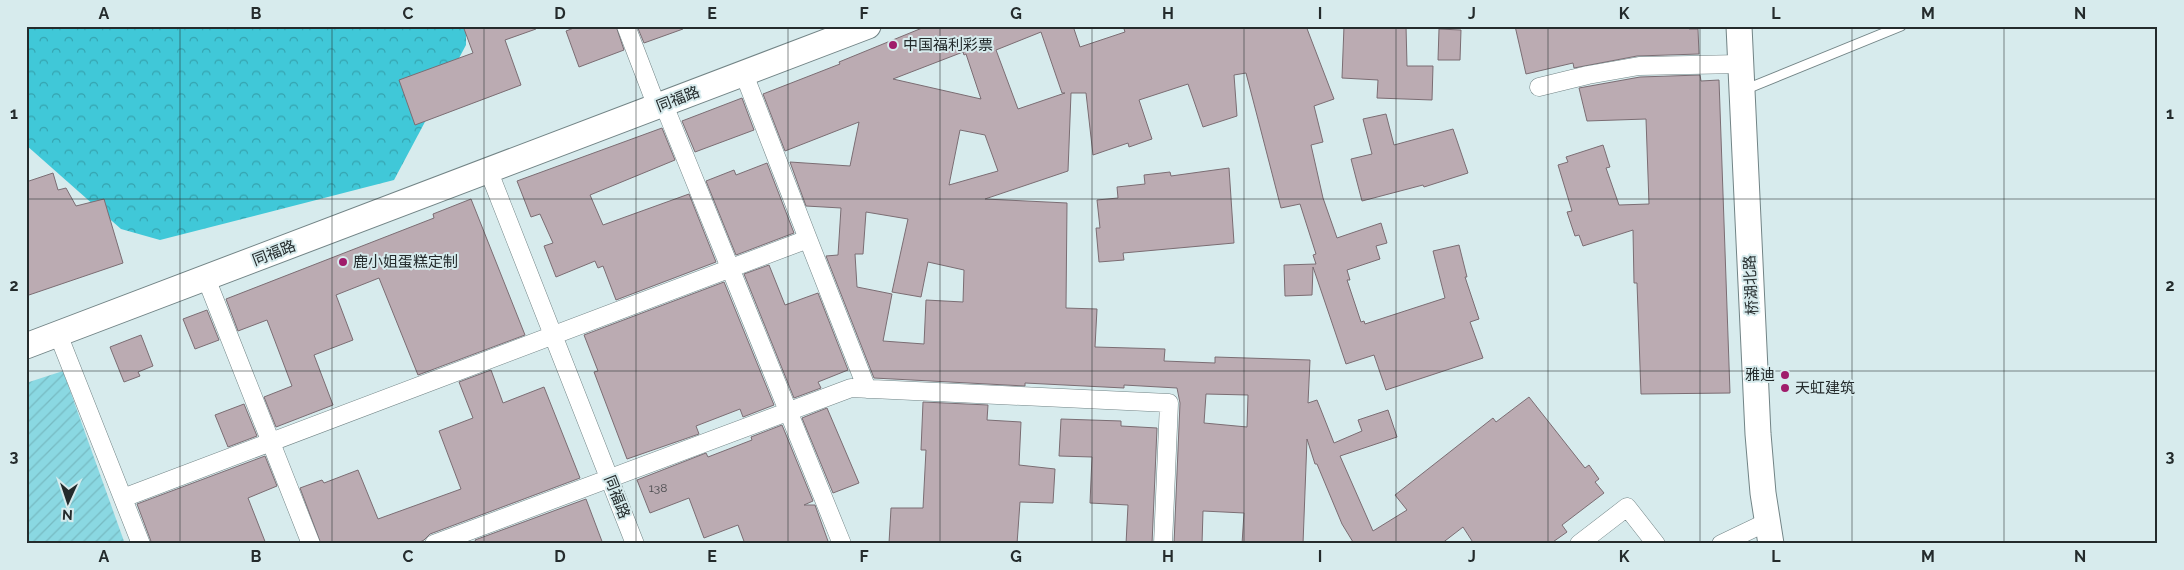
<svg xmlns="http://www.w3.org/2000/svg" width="2184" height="570" viewBox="0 0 2184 570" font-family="Raleway,'Noto Sans SC',sans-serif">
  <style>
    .forest { fill: url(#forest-crowns) }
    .garden { fill: url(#garden-furrows) }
    .building { fill: #bbabb2; stroke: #7b6d73; fill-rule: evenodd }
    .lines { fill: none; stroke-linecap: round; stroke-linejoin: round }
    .lane-casing { stroke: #728486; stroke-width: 11 }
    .street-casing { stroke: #728486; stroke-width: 19 }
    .secondary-casing { stroke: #728486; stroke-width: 27 }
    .lane { stroke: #fff; stroke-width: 9 }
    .street { stroke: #fff; stroke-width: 18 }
    .secondary { stroke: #fff; stroke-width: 25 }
    .grid { fill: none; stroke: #242b2c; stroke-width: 1; stroke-opacity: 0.55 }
    .poi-dot { fill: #a01c6b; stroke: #d7ebed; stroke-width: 2 }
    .labels { text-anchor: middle; stroke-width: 4; stroke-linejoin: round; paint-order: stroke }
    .number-label { font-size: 12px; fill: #4a4b4e }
    .poi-label { font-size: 15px; fill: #242b2c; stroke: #d7ebed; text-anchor: start }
    .street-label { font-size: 15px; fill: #242b2c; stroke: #d7ebed }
    .neatline { fill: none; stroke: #242b2c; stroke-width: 2 }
    .grid-label { font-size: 16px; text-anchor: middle; font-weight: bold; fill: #242b2c }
  </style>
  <defs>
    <pattern id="forest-crowns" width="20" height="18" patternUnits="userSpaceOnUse" patternTransform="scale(1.25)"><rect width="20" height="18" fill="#40c8d8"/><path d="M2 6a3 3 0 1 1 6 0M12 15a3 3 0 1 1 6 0" fill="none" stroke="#35a3af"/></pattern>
    <pattern id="garden-furrows" width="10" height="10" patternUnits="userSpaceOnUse" patternTransform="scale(1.25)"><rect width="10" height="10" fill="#8ad8e2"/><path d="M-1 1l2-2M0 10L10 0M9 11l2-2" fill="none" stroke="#77bac2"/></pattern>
  </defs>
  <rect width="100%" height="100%" fill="#d7ebed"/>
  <path class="forest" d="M26,26h440v19l-72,135 -234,60 -39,-11 -95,-84z"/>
  <path class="garden" d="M63,371l62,173h-99v-161z"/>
  <path class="building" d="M463,26h73v3l-31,11 16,45 -106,40 -16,-45 74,-27z
    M579,26h37l8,24 -45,17 -13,-36z
    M637,26h46v3l-39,14z
    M927,26h146l7,21 45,-15 -2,-6h183l28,73 -20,7 9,36 -12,3 12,53 14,40 44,-15 6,20 -11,3 4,13 -33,11 3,10h-3l14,42 3,-1 1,3 80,-26 -12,-47 26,-6 8,32h-2l14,42 -9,3 13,36 -97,32 -12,-35 -28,9 -33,-97 -1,28 -27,1 -1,-31 32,-1 -3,-9 3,-1 -16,-50 -19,4 -35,-135 -12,2 3,41 -34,11 -15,-43 -49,16 13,39 -23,8 -1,-4 -35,12 -7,-62h-15l-3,78 -83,28 82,4 -1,105 31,1 -2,38 70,2 -1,12 51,2v-6l95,3 -2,43 9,-3 17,43 28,-12 -4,-11 30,-10 9,27 -57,19 33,75 34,-21 -12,-15 98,-77 3,4 33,-25 56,71 4,-3 10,14 -4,3 9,11 -42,32 5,7 -17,12h-76l-11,-17 -22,17h-90l2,-2 -11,-18 -25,-60h-2l-8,-25 -4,105h-61l2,-31 -41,-2 -1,33h-28l6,-141 -3,-15 -53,-3v3l-99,-5v3l-151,-8 -48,-122 12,-1 3,-47 -35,-2 -16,-44 60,4 9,-44 -74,29 -22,-57 77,-30 -1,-2zM1041,32l21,61h3l-47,16 -22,-59zM963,52l1,3 2,-1 15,45 -88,-20zM960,130l25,5 13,36 -49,14zM866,212l42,7 -16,73 29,5 7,-35 36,8 -1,32 -37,-2 -2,44 -41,-3 9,-47 -35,-7 -2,-33h8zM1206,394l42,1 -1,32 -43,-4z
    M1344,26h62l1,40h26l-1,34 -55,-2 1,-18 -36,-2z
    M1515,26h174v3h9l1,25 -62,2 -63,12 -1,-5 -47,11z
    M1439,29l22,1 -1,30h-22z
    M1700,75l1,6 18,-1 11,313 -89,1 -4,-111h-3l-1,-53 -50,16 -4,-11 -4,1 -8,-24 5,-1 -14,-46 10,-3 -2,-5 37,-12 7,22 -4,1 13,37 30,-1 -3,-85 -59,2 -8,-33 61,-11z
    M742,98l12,32 -59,22 -13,-31z
    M1386,114l8,31 59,-16 15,44 -44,14 -1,-2 -61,16 -11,-42 21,-5 -9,-35z
    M662,128l13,32 -85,35 13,30 86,-31 27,68 -100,38 -13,-34 -5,2 -3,-7 -39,16 -12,-31 9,-3 -13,-29 -9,3 -14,-36z
    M767,163l27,70 -58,22 -30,-74 28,-11 2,5z
    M1229,168l5,75 -111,10 1,7 -25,2 -3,-34h4l-3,-28 21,-2 -1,-11 28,-3 -1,-9 26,-3 1,4z
    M53,173l5,17 8,-2 10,18 28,-7 19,64 -97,33v-114z
    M471,199l54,136 -107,40 -39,-97 -43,17 17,45 -39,15 19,50 -57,22 -12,-30 28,-11 -25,-66 -29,11 -12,-32 208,-81 -1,-4z
    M769,265l16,40 33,-12 30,77 -30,12 3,6 -27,10 -50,-124z
    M724,282l50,123 -31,12 -3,-8 -44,17 3,8 -72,25 -33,-87 4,-1 -14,-36z
    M207,310l12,30 -24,9 -12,-30z
    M141,335l12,31 -15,6 2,4 -16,6 -14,-35z
    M491,370l12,33 41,-16 36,91 -150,56 -6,6 -8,4h-95l-21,-56 22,-8 2,3 34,-13 20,49 83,-30 -22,-58 34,-13 -14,-36z
    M923,402l65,3 -1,15 34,2 -2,43 36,4 -2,34 -33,-1 -3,42 -128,-1 2,-35h32l3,-58h-5z
    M244,404l13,32 -29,11 -13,-32z
    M827,408l32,75 -26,10 -31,-75z
    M1061,419l60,2v5l36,2 -5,116h-26l2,-39 -38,-2 2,-46 -33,-1z
    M782,425l31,76 -9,4h11l14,39h-84l-7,-19 -34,13 -15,-40 -39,15 -13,-33 69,-27 2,4 44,-17 -1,-3z
    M265,456l12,30 -29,12 18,46h-114l-15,-40z
    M586,499l17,45h-126l-2,-4z"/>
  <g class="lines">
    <g class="lane-casing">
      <path id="lane" d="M1744,90l157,-64"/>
    </g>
    <g class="street-casing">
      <path id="street" d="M626,26l31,81
        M1539,87l49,-12 51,-9 102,-2
        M664,105l178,439
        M489,172l146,372
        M808,239l59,150
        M206,278l105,266
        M58,334l83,210
        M123,498l685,-259 -64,-165
        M434,544l417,-156 318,15 -6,141
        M1579,544l48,-37 29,37
        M1721,544l46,-22"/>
    </g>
    <g class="secondary-casing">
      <path id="secondary" d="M1739,26l19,408 5,59 8,51
        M26,346l842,-320"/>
    </g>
    <use href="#lane" class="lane"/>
    <use href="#street" class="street"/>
    <use href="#secondary" class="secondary"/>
  </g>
  <path class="grid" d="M180,26v518M332,26v518M484,26v518M636,26v518M788,26v518M940,26v518M1092,26v518M1244,26v518M1396,26v518M1548,26v518M1700,26v518M1852,26v518M2004,26v518M26,199h2132M26,371h2132"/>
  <g class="poi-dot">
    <circle cx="893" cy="45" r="5"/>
    <circle cx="343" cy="262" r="5"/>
    <circle cx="1785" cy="375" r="5"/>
    <circle cx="1785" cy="388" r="5"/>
  </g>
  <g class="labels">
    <g class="number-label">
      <text x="658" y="492">138</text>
    </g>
    <g class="poi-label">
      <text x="903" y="50">中国福利彩票</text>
      <text x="353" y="267">鹿小姐蛋糕定制</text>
      <text x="1775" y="380" text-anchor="end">雅迪</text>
      <text x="1795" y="393">天虹建筑</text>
    </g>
    <g class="street-label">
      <text transform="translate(678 99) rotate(-21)" y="5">同福路</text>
      <text transform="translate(274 253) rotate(-21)" y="5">同福路</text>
      <text transform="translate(1751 285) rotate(-93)" y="5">桥湖北路</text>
      <text transform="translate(617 497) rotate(69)" y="5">同福路</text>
    </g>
  </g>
  <rect width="2184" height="570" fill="none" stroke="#d7ebed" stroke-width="55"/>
  <g transform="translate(68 502) rotate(183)" stroke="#d7ebed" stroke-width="4" paint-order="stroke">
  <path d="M0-4L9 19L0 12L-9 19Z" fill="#242b2c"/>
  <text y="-8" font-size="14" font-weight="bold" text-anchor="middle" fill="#242b2c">N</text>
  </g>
  <rect x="28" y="28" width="2128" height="514" class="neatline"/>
  <g class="grid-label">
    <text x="104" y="19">A</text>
    <text x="256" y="19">B</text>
    <text x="408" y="19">C</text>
    <text x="560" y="19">D</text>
    <text x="712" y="19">E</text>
    <text x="864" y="19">F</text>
    <text x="1016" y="19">G</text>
    <text x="1168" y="19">H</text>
    <text x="1320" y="19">I</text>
    <text x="1472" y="19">J</text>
    <text x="1624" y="19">K</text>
    <text x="1776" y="19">L</text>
    <text x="1928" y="19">M</text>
    <text x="2080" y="19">N</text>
    <text x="14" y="119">1</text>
    <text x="2170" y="119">1</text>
    <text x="14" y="291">2</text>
    <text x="2170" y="291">2</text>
    <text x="14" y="462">3</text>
    <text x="2170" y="462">3</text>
    <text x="104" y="562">A</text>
    <text x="256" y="562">B</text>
    <text x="408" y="562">C</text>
    <text x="560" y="562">D</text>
    <text x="712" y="562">E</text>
    <text x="864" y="562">F</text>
    <text x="1016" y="562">G</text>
    <text x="1168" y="562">H</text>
    <text x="1320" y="562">I</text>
    <text x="1472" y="562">J</text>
    <text x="1624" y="562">K</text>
    <text x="1776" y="562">L</text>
    <text x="1928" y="562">M</text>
    <text x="2080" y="562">N</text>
  </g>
</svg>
